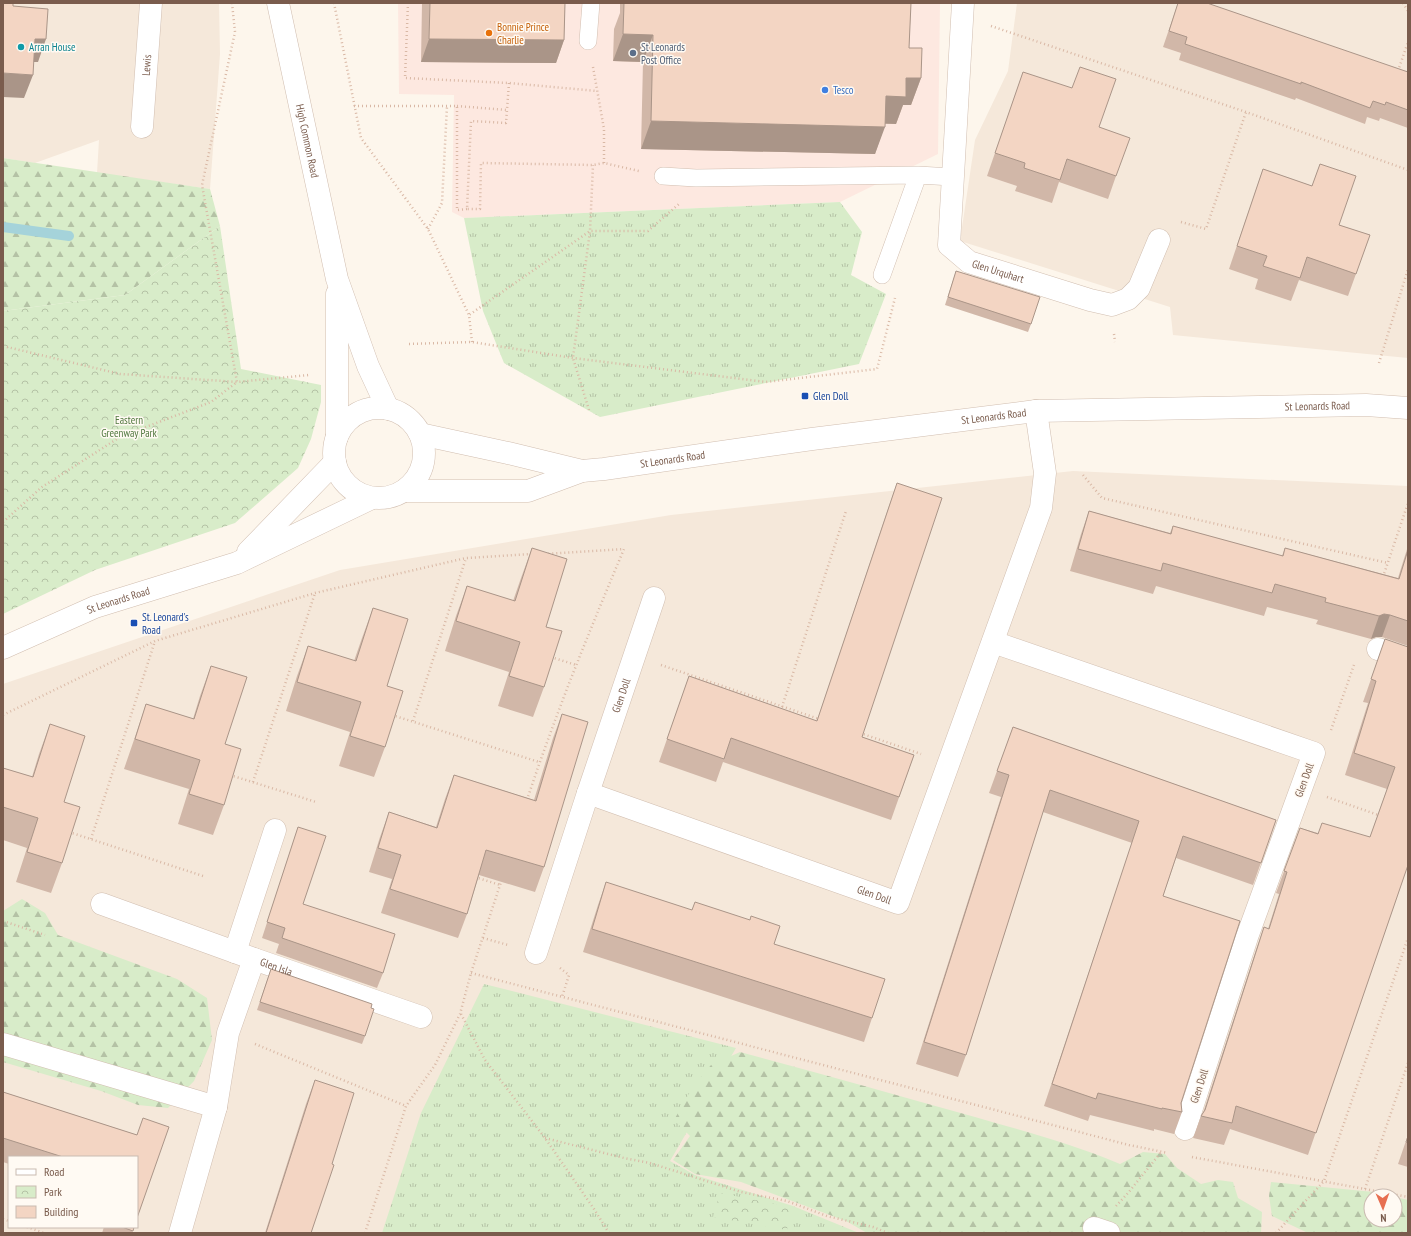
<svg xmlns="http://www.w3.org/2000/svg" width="1411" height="1236" viewBox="0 0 1411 1236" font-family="'PT Sans Narrow',sans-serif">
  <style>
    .residential { fill: #f5e8da; fill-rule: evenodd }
    .commercial { fill: #fde8e0 }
    .grass { fill: url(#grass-tufts) }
    .forest { fill: url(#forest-firs) }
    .park { fill: url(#park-crowns) }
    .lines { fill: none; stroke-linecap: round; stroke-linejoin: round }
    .stream { stroke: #a5d3da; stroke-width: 10 }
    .service-casing { stroke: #d1beb0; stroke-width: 18 }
    .minor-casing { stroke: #d1beb0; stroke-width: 23 }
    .tertiary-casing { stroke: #d1beb0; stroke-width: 23 }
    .path { stroke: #d9b8a5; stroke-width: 2.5; stroke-dasharray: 1 3; stroke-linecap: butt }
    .service { stroke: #fff; stroke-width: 17 }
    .minor { stroke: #fff; stroke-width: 22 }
    .tertiary { stroke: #fff; stroke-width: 22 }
    .wall { fill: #d1b7a8 }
    .shaded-wall { fill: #aa9588 }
    .building { fill: #f3d5c3; stroke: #aa9588 }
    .food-dot { fill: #e8710a; stroke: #fffaf3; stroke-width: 1.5 }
    .culture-dot { fill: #0f9aa8; stroke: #fffaf3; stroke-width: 1.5 }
    .service-dot { fill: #5c6f8a; stroke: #fffaf3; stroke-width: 1.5 }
    .shop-dot { fill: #3f7fe0; stroke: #fffaf3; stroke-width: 1.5 }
    .transit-dot { fill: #1a4fb4; stroke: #fffaf3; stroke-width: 1.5 }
    .labels { text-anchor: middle; stroke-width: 3; stroke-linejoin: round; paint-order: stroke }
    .food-label { font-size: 11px; fill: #c56008; stroke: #fffaf3; text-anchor: start }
    .culture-label { font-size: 11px; fill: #0d838f; stroke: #fffaf3; text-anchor: start }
    .service-label { font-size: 11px; fill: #4e5e75; stroke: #fffaf3; text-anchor: start }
    .street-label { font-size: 11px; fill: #7a5c4d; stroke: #fffaf3 }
    .shop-label { font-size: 11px; fill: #366cbe; stroke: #fffaf3; text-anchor: start }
    .transit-label { font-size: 11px; fill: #164399; stroke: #fffaf3; text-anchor: start }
    .park-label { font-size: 11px; fill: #537a41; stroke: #fffaf3 }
  </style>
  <defs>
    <pattern id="grass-tufts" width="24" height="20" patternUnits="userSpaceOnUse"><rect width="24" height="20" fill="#d8ecc9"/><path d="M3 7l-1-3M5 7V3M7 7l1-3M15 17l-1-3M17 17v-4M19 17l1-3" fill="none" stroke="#b4c2a5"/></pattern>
    <pattern id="forest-firs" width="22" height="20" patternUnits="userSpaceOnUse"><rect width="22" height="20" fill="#d8ecc9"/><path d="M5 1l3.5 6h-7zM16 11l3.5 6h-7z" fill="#b4c2a5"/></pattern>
    <pattern id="park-crowns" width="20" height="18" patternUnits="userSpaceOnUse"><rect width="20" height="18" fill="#d8ecc9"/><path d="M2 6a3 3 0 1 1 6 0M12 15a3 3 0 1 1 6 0" fill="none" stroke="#b4c2a5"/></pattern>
  </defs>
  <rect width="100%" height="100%" fill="#fdf6ec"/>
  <path class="residential" d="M3,3h216l1,51 -10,135 -113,-16 2,-33 -64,23 -32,-5z
    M1017,3h391v355l-235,-23 -3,-28 -210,-66 15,-101 33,-69z
    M1073,471l335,15v747h-1405v-549l337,-114 331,-55zM9,1157h128v70h-128zM1371,1196h24v24h-24z"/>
  <path class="commercial" d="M398,3h542l-2,151 -98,48 -376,16 -12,-6 2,-117 -55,-1z"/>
  <path class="grass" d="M840,202l22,30 -11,43 35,19 -27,70 -259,53 -96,-54 -21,-52 -19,-93z
    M484,984l252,64 -66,113 25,14 98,31 66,27h-477l39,-120z"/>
  <path class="forest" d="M3,158l207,31 10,37 -95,69 -122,16z
    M22,899l23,14 13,22 119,44 30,19 5,42 -18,41 -26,27 -30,-3 -37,-14 -98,-29v-151z
    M740,1052c79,21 157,43 235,65 48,14 98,27 145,47l23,-12 22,2 12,14 24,16 17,-4 15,2 5,16 24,14 -1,21h-144l-8,-4 -33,4h-209l-21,-12 -105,-39 -46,-8 -22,-14 17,-24 -16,-16 20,-35 17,-20z
    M1271,1182l103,10 16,4h-19v24h24v-23l13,3v33h-100l-36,-17 -3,-20z"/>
  <path class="park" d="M220,226l21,143 80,16v17l-10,37 -13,29 -63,55 -140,47 -92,44v-303l122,-16z
    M720,1193l71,14 -4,23 -74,-13z"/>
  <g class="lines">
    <path class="stream" d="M3,227l66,9"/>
    <g class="service-casing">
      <path id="service" d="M588,41l3,-38
        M663,176l33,2 222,-3 34,2
        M882,275l36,-100"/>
    </g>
    <g class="minor-casing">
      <g id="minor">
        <path id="s1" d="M963,3l-14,242 20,17 121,38 22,5 16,-6 11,-11 20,-48"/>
        <path id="s2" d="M142,127l9,-124"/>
        <path d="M993,642l321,111 -67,184 -62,192"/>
        <path d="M1378,649l30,10"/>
        <path id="s3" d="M588,793l66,-195"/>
        <path d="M102,904l152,55"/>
        <path d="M235,952l40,-122"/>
        <path id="s4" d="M536,953l52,-160 310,110 143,-395 4,-35 -9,-62"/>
        <path d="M3,1044l213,63"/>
        <path d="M1094,1228l15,5"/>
        <path id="s5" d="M180,1233l36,-126 12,-74 26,-74 167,58"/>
      </g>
    </g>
    <g class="tertiary-casing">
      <g id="tertiary">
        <path id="s6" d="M278,3l59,276 31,87 20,43"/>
        <path d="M337,294v143"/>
        <circle cx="379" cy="453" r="45"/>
        <path d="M420,434l88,19 74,18"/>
        <path id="s7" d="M404,491h124l54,-20 22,-2 208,-30 224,-28 330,-6 42,3"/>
        <path d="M248,552l87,-90"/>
        <path id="s8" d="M3,648l92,-41 142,-44 135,-65"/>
      </g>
    </g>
    <path class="path" d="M334,3l27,135 67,91 41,86
      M408,3l-3,75 104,5 88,8
      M1403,3l5,8
      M991,26l255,86 162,58
      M593,67l11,62v34
      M1398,71l10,-29
      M509,83l-3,40 -35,-2 -4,88h13l1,-46 112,2 11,-2 35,8
      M354,106h103v104l10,-1
      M457,106l50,4
      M1181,222l25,7 40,-117
      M428,229l14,-26 5,-97
      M1114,334l1,8
      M472,342l-3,-27 121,-84h58l31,-27
      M409,344l63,-2 101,16 193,24 111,-13 18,-71
      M3,346l117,28 117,8 72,-7
      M1379,363l29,-94
      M589,410l-16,-52 17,-127 3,-66
      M1083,475l19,23 286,65
      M3,522l39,-35 78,-50 91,-35 26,-20 -35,-197 33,-153 -3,-29
      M1383,577l25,-74
      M551,657l25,8
      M661,665l158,54
      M782,707l64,-196
      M3,715l152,-74 160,-48 151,-35 65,-4
      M392,715l147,47
      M413,721l53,-163
      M1331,730l23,-65
      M860,733l61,21
      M230,775l86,27
      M253,782l62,-189
      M1327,797l54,19
      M527,800c28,-85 62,-168 97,-251l-78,5
      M69,832l134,44
      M91,839l64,-198
      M475,877l25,8
      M3,921l42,14
      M483,938l25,7
      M560,968l9,7 -7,22
      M471,973l658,172 39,8
      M461,1014l24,46 60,78 49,71 15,24
      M255,1044l151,62
      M545,1138l79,20 26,5 91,29 46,9 40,15 46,11 15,6
      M1192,1157l216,40
      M1365,1189l43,-126
      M1116,1206l12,-13 34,-42
      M3,1219l6,2
      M27,1227l17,6
      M365,1233l41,-127 29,-41 25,-51 11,-41 31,-94
      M1276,1233l48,-52 84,-243"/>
    <use href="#service" class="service"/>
    <use href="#minor" class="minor"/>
    <use href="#tertiary" class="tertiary"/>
  </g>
  <path class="wall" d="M422,3h143l-1,37 -8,23 -135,-1z
    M620,3h291l-2,45 12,30 -10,27h-8l-7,19h-11l-10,30 -234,-5 2,-87 -30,-1 1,-32 6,-16z
    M1178,3l230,69v56l-28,-10 -1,3 -12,-4 -2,7 -69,-26 -1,2 -116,-40 2,-7 -18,-6z
    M1023,72l76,55 17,49 -8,23 -49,-17 -7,21 -37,-12 2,-5 -30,-10z
    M1320,164l19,61 31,10 -22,61 -49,-16 -8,21 -36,-12 3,-10 -29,-10 34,-100 49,17z
    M956,271l75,53 -3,8 -83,-27z
    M897,483l-35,254 52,18 -23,65 -168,-58 -7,20 -57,-20 30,-86 128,45 72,-215z
    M1089,511l81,22 3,-7 109,30 3,-8 113,30 10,-32v100l-26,-9h-6l-5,2 -55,-15 2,-4 -51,-13 -3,9 -108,-30 -3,8 -83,-23 11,-37z
    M532,548l14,79 -2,60 -11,30 -35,-11 11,-34 -64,-21 11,-35 11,-30 46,15 8,-23z
    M373,608l14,78 -2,61 -11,30 -35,-11 11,-34 -64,-21 11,-35 11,-30 46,15 8,-23z
    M1385,639l23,226 -100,290 -78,-26 -6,16 -31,-7 8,-22 2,-3 53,-163 8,-23 4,2 11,-35 -3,-1 24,-65 18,5 52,4 17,-48 -42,-14 23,-72 -5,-1z
    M211,666l14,78 -1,61 -11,30 -35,-11 11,-35 -65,-20 12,-35 10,-30 47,15 7,-23z
    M562,714l-18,153 -9,25 -56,-17 -12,39 -9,24 -77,-25 11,-34 -23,-7 11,-35 9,-25 47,15 9,-28 9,-24 80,25 19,-62z
    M50,724l14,78 -2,61 -11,30 -35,-11 11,-34 -24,-8v-72l29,9 7,-23z
    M1013,727l263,93 -23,65 -77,-27 -13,38 19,216 -8,22 -20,-5v2l-64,-16 -2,6 -44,-15 88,-263 -89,-31 -77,243 -8,22 -42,-13 85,-267 -12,-4z
    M298,827l5,77 80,69 -6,15 -101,-35 3,-9 -17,-6z
    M606,882l266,136 -8,24 -281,-90 15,-47z
    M271,969l100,39 -6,28 -3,8 -105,-34z
    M315,1080l17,84 -21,69h-46l41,-129z
    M3,1092l134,43v22h-128v7l-6,-2z
    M1408,1135v32l-10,-3z
    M104,1227h30l-2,6h-30z"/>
  <path class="shaded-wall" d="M623,34l30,1 -10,27 -30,-1z
    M35,39h11l-8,23h-11z
    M429,39l135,1 -8,23 -135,-1z
    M3,73l30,2 -9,23 -21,-1z
    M906,78h15l-10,27h-8l-7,19 -20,-1 10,-27z
    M651,121l234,6 -10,27 -234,-5z
    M1384,614l6,1 -8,22h-6l-5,2 8,-23z"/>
  <path class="building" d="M3,3h10v3l35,3 -2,30h-11l-2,36 -30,-2z
    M430,3h135l-1,37 -135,-1z
    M624,3h287l-2,45h13l-1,30h-15v19l-20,-1 -1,31 -234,-6 2,-86 -30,-1z
    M1178,3h29l201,69v38l-22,-8 -1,3 -12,-4 -3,7 -69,-26v2l-116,-40 2,-7 -18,-6z
    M1080,67l36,12 -17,48 31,11 -14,38 -49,-17 -7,21 -36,-12 1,-5 -30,-10 28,-81 49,16z
    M1320,164l36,12 -17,49 31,10 -14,39 -49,-17 -7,21 -37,-12 4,-10 -30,-10 26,-77 49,17z
    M956,271l84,26 -9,27 -83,-27z
    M897,483l45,15 -80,239 52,18 -15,42 -168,-59 -7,21 -57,-20 22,-63 128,45z
    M1089,511l82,23 2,-8 110,30 2,-8 114,31 9,-29v71l-18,-6 -6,-1 -5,2 -54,-14 1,-4 -51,-14 -3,9 -109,-30 -2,8 -83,-22z
    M532,548l35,11 -21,68 16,4 -18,56 -35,-11 11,-34 -64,-21 11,-35 48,15z
    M373,608l35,11 -21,67 16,5 -18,56 -35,-11 11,-34 -64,-20 11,-36 48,15z
    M1385,639l23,8v218l-92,268 -80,-27 -4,17 -31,-7 4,-6 59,-183 5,2 18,-57 -3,-1 16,-43 18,6 4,-11 48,14 25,-70 -41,-14 22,-72 -5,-2z
    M211,666l36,11 -22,67 16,5 -17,56 -35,-11 11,-34 -65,-21 11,-35 48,15z
    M562,714l26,8 -44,145 -58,-17 -19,64 -77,-25 11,-34 -23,-7 11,-36 48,16 17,-53 82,26z
    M50,724l35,12 -21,66 16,5 -18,56 -35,-11 11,-34 -35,-11v-39l30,9z
    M1013,727l263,93 -15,43 -78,-27 -20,60 77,25 -59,182 1,9 -20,-4v1l-64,-16 -2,6 -44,-15 87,-263 -89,-31 -84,265 -42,-13 85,-267 -12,-4z
    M298,827l28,9 -23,68 92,30 -12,39 -101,-35 3,-10 -18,-6z
    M606,882l86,28 3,-8 55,18 1,-4 29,10 -6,18 111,35 -13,39 -280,-89z
    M271,969l101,35 -1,4 3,1 -9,27 -105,-34z
    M315,1080l39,13 -22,71 2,1 -23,68h-45z
    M3,1092l134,43 6,-17 26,9 -32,91v-61h-74l-60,-19z
    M1408,1136v7l-2,-1z
    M122,1227h12l-1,4z"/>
  <circle class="food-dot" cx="489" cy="33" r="4"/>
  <circle class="culture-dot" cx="21" cy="47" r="4"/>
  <circle class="service-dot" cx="633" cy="53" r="4"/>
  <circle class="shop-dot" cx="825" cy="90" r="4"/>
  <g class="transit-dot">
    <rect x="801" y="392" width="8" height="8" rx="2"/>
    <rect x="130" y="619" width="8" height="8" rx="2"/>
  </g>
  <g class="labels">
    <g class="food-label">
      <text x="497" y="31">Bonnie Prince<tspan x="497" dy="13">Charlie</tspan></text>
    </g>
    <g class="culture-label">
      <text x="29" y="51">Arran House</text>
    </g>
    <g class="service-label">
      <text x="641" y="51">St Leonards<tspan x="641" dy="13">Post Office</tspan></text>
    </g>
    <g class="street-label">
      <text dy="4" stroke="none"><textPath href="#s2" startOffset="62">Lewis</textPath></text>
      <text dy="4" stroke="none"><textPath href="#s6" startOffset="141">High Common Road</textPath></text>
      <text dy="4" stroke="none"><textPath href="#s1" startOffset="299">Glen Urquhart</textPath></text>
      <text dy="4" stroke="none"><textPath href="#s7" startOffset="921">St Leonards Road</textPath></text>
      <text dy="4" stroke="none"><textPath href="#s7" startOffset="597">St Leonards Road</textPath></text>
      <text dy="4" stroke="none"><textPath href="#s7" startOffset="273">St Leonards Road</textPath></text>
      <text dy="4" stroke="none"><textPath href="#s8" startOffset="125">St Leonards Road</textPath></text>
      <text dy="4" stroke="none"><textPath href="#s3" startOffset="103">Glen Doll</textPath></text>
      <text transform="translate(1304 780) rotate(-70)" y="4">Glen Doll</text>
      <text dy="4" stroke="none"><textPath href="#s4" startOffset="472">Glen Doll</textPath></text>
      <text dy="4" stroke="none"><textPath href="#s5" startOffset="308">Glen Isla</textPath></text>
      <text transform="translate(1199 1086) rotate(-72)" y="4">Glen Doll</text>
    </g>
    <g class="shop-label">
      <text x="833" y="94">Tesco</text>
    </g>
    <g class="transit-label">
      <text x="813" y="400">Glen Doll</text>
      <text x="142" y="621">St. Leonard's<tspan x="142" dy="13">Road</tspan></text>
    </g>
    <g class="park-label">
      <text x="129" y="424">Eastern<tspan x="129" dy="13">Greenway Park</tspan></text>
    </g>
  </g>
  <rect width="1411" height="1236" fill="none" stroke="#7a5c4d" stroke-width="8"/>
  <rect x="8" y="1156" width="130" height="72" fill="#fffaf3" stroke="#cabbb1"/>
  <rect x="16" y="1169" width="20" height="6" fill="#ffffff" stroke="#cabbb1"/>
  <text x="44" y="1176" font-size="12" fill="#7a5c4d">Road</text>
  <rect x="16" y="1186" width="20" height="12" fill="url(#park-crowns)" stroke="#cabbb1"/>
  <text x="44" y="1196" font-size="12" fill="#7a5c4d">Park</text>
  <rect x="16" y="1206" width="20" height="12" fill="#f3d5c3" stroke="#cabbb1"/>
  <text x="44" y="1216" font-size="12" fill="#7a5c4d">Building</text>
  <g transform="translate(1383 1208) rotate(178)"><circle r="19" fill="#fffaf3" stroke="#cabbb1"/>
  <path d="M0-3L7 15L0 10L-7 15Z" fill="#e76f51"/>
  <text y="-6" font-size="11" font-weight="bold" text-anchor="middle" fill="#7a5c4d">N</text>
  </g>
</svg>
